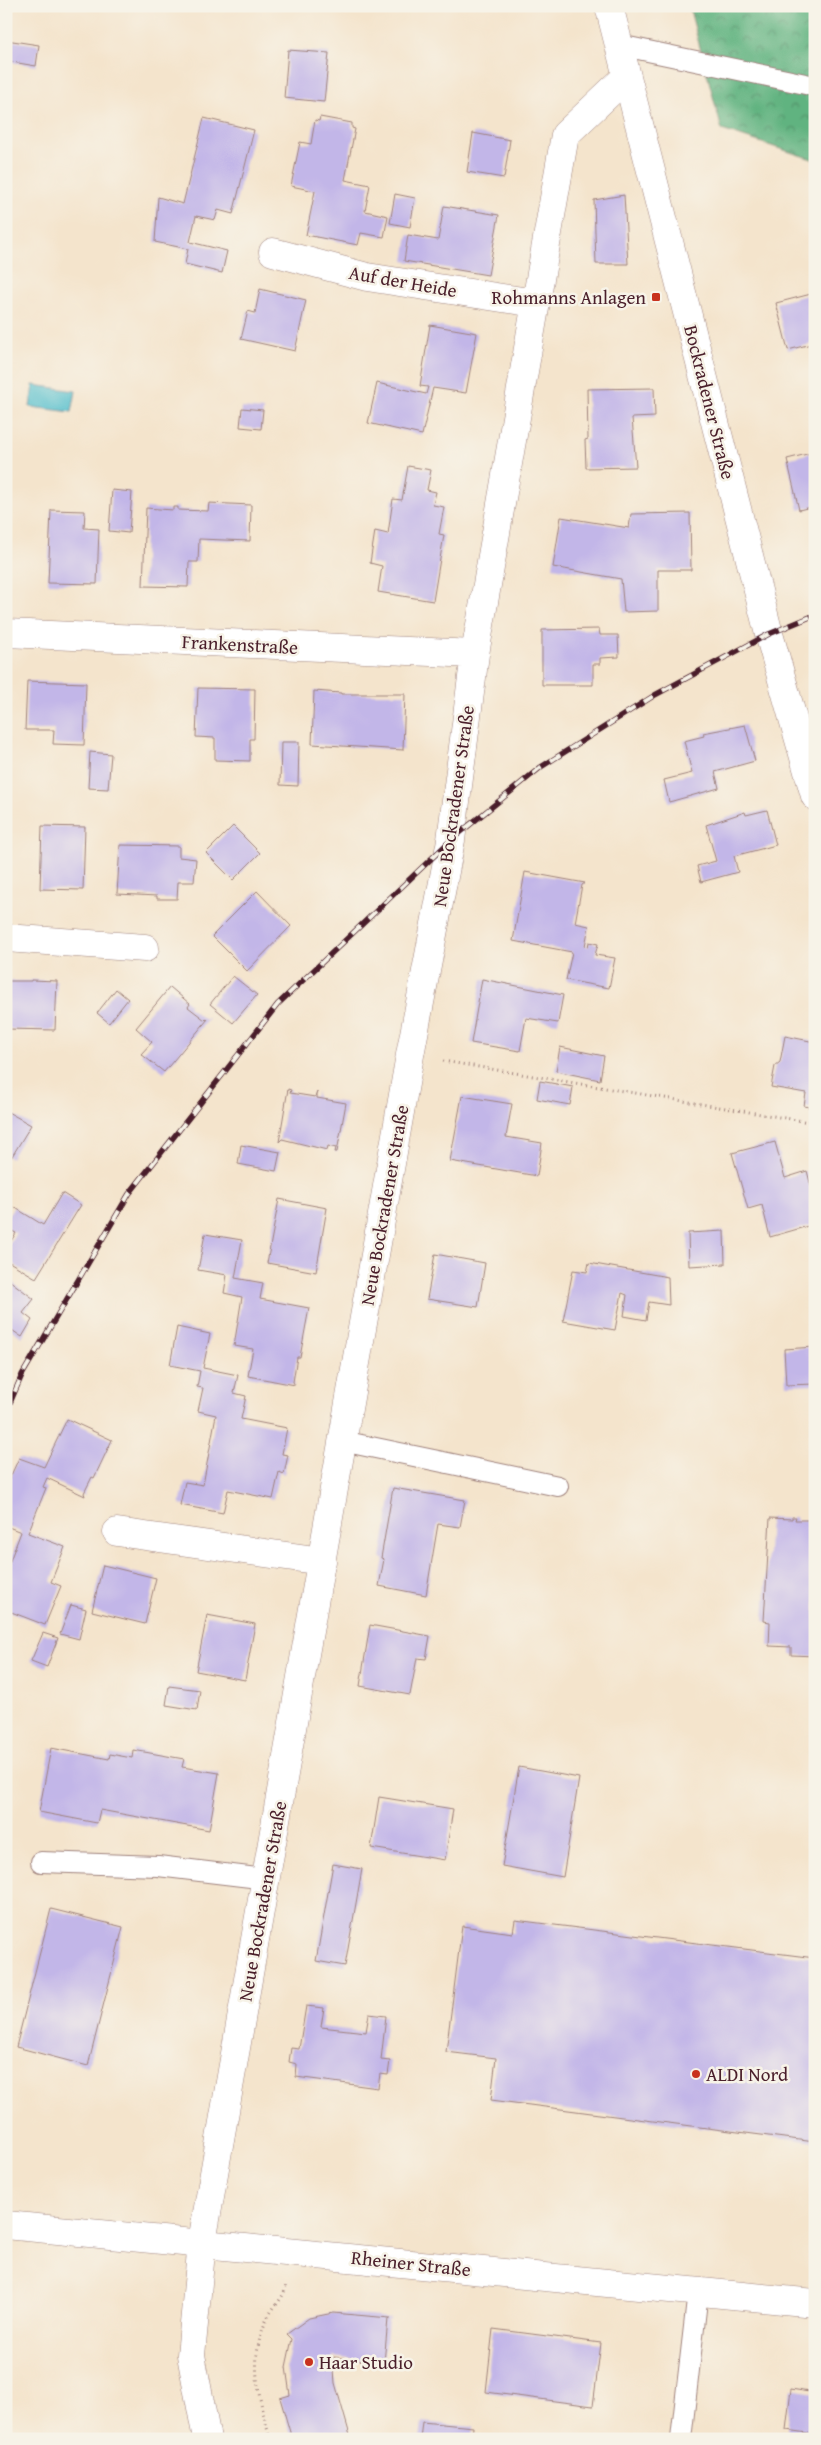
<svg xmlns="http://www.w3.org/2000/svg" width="821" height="2445" viewBox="0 0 821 2445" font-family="'Gentium Book Plus',serif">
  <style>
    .forest { fill: url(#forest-crowns); stroke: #566956 }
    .water { fill: #51becc; stroke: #4e6e7c }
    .building { fill: #c2b6e8 }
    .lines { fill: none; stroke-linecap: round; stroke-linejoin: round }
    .service-casing { stroke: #9f827c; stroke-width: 22 }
    .minor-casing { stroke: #9f827c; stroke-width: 29 }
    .tertiary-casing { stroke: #9f827c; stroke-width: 29 }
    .secondary-casing { stroke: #9f827c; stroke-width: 29 }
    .path { stroke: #9f827c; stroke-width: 3; stroke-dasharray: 1 4; stroke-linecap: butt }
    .service { stroke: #fff; stroke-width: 20 }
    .minor { stroke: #fff; stroke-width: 28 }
    .tertiary { stroke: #fff; stroke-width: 28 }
    .secondary { stroke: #fff; stroke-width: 28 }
    .rail-casing { stroke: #4a1f2b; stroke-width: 5.5 }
    .rail { stroke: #f7f3e8; stroke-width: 4; stroke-dasharray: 11; stroke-linecap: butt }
    .poi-dot { fill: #c8321e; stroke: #f7f3e8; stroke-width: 2 }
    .labels { text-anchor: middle; stroke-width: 5; stroke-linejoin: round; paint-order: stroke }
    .street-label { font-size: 19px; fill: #4a1f2b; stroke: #f7f3e8 }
    .poi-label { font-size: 19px; fill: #4a1f2b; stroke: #f7f3e8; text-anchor: start }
  </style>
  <defs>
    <pattern id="forest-crowns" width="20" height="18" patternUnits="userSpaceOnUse" patternTransform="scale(1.25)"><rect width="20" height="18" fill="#61b380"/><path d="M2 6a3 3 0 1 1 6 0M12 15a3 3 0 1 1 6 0" fill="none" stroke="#529169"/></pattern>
  </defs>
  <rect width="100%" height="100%" fill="#f7f3e8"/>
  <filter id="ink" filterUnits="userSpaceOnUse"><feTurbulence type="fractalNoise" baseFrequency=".02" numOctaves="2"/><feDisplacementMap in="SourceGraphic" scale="10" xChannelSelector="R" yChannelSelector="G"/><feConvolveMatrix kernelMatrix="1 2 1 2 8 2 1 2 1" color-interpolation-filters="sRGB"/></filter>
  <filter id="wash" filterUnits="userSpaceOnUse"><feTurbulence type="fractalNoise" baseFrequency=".0096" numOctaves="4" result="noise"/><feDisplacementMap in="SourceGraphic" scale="20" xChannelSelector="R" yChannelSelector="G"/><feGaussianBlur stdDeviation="1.12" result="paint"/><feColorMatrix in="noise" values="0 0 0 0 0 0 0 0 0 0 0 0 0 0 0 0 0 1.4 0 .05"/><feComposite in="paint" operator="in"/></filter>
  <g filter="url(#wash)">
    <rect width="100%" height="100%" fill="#f4e4cc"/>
    <path class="forest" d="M689,6h126v154l-93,-30z"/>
    <path class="water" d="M33,385l43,6 -4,21 -42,-5z"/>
    <g id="blocks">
      <path class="building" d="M6,40l33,5 -3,21 -30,-5z
        M288,50l41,3 -5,49 -40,-4z
        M320,117l32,6v5l3,1 -10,51 25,5 -5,26 23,5 -4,21 -23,-4 -3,12 -52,-10 9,-44 -24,-5 9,-44 11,2 4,-24 4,1z
        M204,118l50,12 -21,84 -15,-4 -3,10 -19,-4 -6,26 37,9 -5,22 -37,-9 3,-15 -33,-7 3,-45 25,7z
        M473,133l37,7 -6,38 -37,-6z
        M395,194l20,4 -5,29 -20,-4z
        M624,195l4,69h-32l-2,-64z
        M444,206l55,9 -11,60 -84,-14 4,-26 30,5z
        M260,289l46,11 -11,51 -54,-12 7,-28 7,2z
        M815,293v50l-27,7 -12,-47z
        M430,325l47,8 -11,60 -33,-5 -11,47 -54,-12 9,-40 49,11 2,-7 -8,-1z
        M654,388l1,29 -23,1 4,49 -50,1 -1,-28 3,-1 -1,-50z
        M242,408l21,2 -2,19 -21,-2z
        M815,452v54l-16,4 -12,-51z
        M408,466l23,4 -4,20 9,2 -3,13 11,2 -5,27 5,1 -11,66 -55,-9 4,-26 -12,-3 5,-32 13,3 5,-35 9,1z
        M112,490l20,2 -3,41 -20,-2z
        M209,503l42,2 -1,36 -51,-2 -1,23h-9l-1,25 -45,-1 3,-78 27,2v-3h5v3l30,1z
        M51,510l34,1 -1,17 15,1 -2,55 -49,-1z
        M690,513l1,57h-33v41l-34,1 -3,-33 -68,-12 8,-50 68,11 2,-14z
        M599,629l1,6h18l1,22 -19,1v6h-7v21h-51v-55z
        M27,681l59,2 -2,62 -31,-1 1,-14h-29z
        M198,688l57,1 -1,50h-4v22l-35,-1v-22l-19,-1z
        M314,691l27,2v1h64l-2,56 -91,-6z
        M745,725l10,36 -40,11 4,16 -50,14 -5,-22 28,-7 -8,-32 20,-5 -1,-3z
        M281,742h18l-1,44 -18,-1z
        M90,752l21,2 -3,35 -20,-1z
        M767,810l9,35 -42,11 4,16 -37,10 -4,-16 19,-5 -10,-36 39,-13 1,3z
        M42,826l43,1 -2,63 -43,-1z
        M233,826l27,27 -27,27 -27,-27z
        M120,845l59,1v11l17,2 -2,23h-16l-1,17h-20v-3l-40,-2z
        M525,872l60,11 -3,2 -7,38 14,3 -4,20 3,1 1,-5 9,2 -3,11 20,3 -6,30 -43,-8 6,-28 -59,-11z
        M257,891l34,35 -44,45 -35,-35z
        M233,976l24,19 -24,28 -23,-19z
        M482,979l81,16 -5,28 -32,-5 -6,33 -49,-8z
        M31,980l26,1 -2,49 -49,-1v-48h25z
        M170,987l20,17 -2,3 17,13 2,-2 1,1 -44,53 -23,-18 11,-12 -16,-14z
        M116,989l12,10 -19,24 -12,-10z
        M785,1036l30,6v66l-11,-2 2,-13 -35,-6 4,-21 5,-4z
        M560,1047l44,9 -4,24 -44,-9z
        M540,1081l33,6 -3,18 -33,-6z
        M288,1089l3,1 -1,3 25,4 2,-5v6l29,5 -9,49h-2l1,-4 -8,-2 -1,4 -45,-11 -3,3z
        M462,1096l50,8 -6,33 36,6 -5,33 -87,-15z
        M6,1111l25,14 -20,33 -5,-3z
        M775,1142l10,36 22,-7 4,15 4,2v36l-45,13 -8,-32 -14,4 -16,-56z
        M241,1145l39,7 -4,19 -38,-7z
        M62,1193l19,12 -45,73 -30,-18v-11l10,-16 -10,-5v-10l8,-11 29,18z
        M279,1199l48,9 -11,64 -49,-9z
        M724,1231l1,33 -36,2 -1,-33z
        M205,1234l37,6 -7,38 28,5 -3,16 49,9 -9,49h-3l-4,25 2,3 -47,-9 5,-27 -19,-3 8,-49 -18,-4 3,-18 -29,-5z
        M435,1254l50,9 -7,44 -51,-8z
        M589,1263l79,14 1,28 -20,-3 -3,18 -22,-4 3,-21 -5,-2 -7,37 -52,-9 10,-51 14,2z
        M9,1280l25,19 -11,14 9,7 -10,17 -16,-11v-42z
        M177,1327l33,7 -7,34 35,7 -4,18 12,3 -5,23 46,9 -5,26 6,1 -4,19 -5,-2 -6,27 -45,-9 -5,23 -43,-8 5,-23 18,3 13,-70 -18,-4 5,-23 -6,-1 3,-16 -30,-6z
        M815,1347v37l-29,1 -2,-36z
        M67,1419l45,21 -18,38 -2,-1 -8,16 1,3 -38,-18 -4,9 3,1 -18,45 37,14 -14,35 10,4 -16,39 -39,-15v-39l15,-39 -15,-6v-40l13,-28 25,9z
        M393,1488l72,12 -5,27 -22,-3 -12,71 -47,-9 5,-27 -3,-1z
        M792,1517h4l-1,3h20v136l-24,-1v-8l-22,-1 1,-24 -6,-1 6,-103 22,1z
        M103,1565l53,13 -11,46 -53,-13z
        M71,1605l15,4 -7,30 -19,-5z
        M207,1615l48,9 -10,56 -49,-9z
        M370,1625l60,11 -4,23 -9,-1 -7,37 -50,-9z
        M43,1633l15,5 -11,29 -16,-6z
        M169,1686l31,4 -3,20 -31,-5z
        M51,1748l58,11 1,-5 22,4 1,-8 51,9 -2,8 37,6 -10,57 -109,-20 -3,13 -58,-11z
        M519,1767l60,11 -16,99 -61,-11z
        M379,1797l74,12 -8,51 -74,-12z
        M333,1864l29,5 -17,97 -29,-5z
        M51,1909l72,18 -35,139 -72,-19z
        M515,1920l300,38v184l-324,-42 5,-42 -50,-6 16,-126 51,7z
        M306,2006l18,2 -3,19 45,5 3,-18 17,2 -5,44 9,1 -2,14 -8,-1 -2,14 -82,-11 1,-13 -8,-2 2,-14 8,1z
        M333,2313l57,5v2l-2,-1 -4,44 -51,-6 2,26 16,56h-59l-12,-41 10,-3 -4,-28 6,-28 -5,-5 22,-16z
        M493,2329l108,14 -8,63 -107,-14z
        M791,2389l24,4v41l-29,-4z
        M422,2422l51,5 -1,12h-52z"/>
    </g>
  </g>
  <g filter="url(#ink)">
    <use href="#blocks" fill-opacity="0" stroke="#9f827c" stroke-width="1"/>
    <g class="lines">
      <g class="service-casing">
        <path id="service" d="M619,45l196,41
          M342,1441l216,45
          M41,1862l117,4 108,13
          M681,2439l17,-147"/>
      </g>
      <g class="minor-casing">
        <path id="minor" d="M273,252l94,25 168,26
          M6,633l469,21
          M6,938l139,10
          M117,1532l205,29
          M202,2242l208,-1187 41,-215 24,-186 90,-519 61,-58"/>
      </g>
      <g class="tertiary-casing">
        <path id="tertiary" d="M609,6l160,628 46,162"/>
      </g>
      <g class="secondary-casing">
        <path id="secondary" d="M6,2225l809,78
          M202,2242l-11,113 16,84"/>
      </g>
      <path class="path" d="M443,1061l372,62
        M270,2439c-11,-42 -23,-80 -2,-122 6,-12 17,-19 18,-33"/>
      <use href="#service" class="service"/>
      <use href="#minor" class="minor"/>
      <use href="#tertiary" class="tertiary"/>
      <use href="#secondary" class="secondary"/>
      <g class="rail-casing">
        <path id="rail" d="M6,1412l16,-37 107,-181 149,-190 173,-164 90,-73 114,-72 114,-61 46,-19"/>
      </g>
      <use href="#rail" class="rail"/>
    </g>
  </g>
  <g class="poi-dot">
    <rect x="651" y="292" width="10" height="10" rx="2.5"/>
    <circle cx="696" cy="2074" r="5"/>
    <circle cx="309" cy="2362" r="5"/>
  </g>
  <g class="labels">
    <g class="street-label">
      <text transform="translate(403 281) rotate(10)" y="7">Auf der Heide</text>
      <text transform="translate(710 402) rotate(76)" y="7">Bockradener Straße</text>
      <text transform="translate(240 644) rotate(3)" y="7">Frankenstraße</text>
      <text transform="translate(453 806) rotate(-82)" y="7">Neue Bockradener Straße</text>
      <text transform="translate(384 1205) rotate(-80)" y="7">Neue Bockradener Straße</text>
      <text transform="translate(262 1901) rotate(-80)" y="7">Neue Bockradener Straße</text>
      <text transform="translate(411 2263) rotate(6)" y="7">Rheiner Straße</text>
    </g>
    <g class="poi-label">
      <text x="646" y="304" text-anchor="end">Rohmanns Anlagen</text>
      <text x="706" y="2081">ALDI Nord</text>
      <text x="319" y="2369">Haar Studio</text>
    </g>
  </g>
  <rect width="821" height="2445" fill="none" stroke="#f7f3e8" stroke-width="25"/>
</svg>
